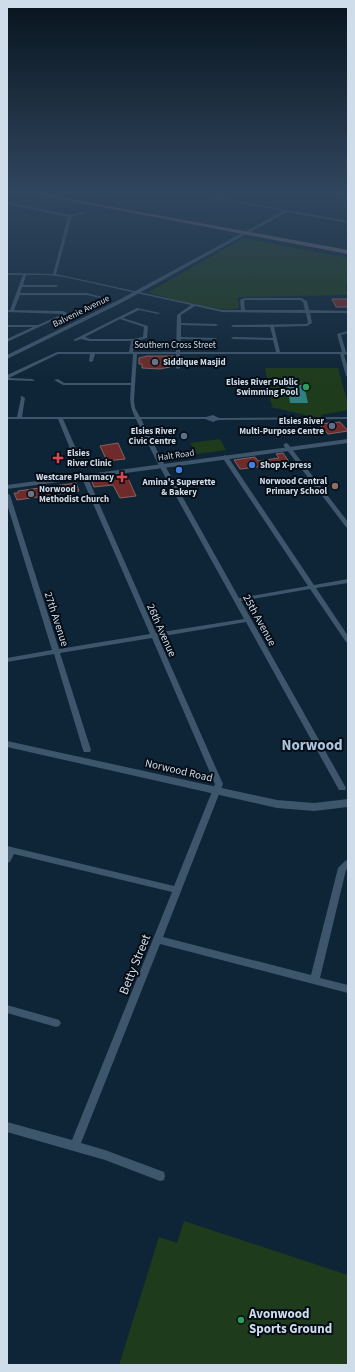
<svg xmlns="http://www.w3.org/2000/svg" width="355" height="1372" viewBox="0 0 355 1372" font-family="'Source Sans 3',sans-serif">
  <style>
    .green { fill: #1e3b1b }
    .water { fill: #2d8182 }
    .building { fill: #6f2a2a; stroke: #856360 }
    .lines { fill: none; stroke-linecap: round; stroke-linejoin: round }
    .minor { fill: #3e566b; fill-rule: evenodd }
    .tertiary { fill: #3e566b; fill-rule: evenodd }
    .secondary { fill: #6f646f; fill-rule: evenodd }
    .rail-casing { stroke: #97a7b5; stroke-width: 1.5 }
    .rail { stroke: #050d16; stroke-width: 1; stroke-dasharray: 3.5; stroke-linecap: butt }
    .worship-dot { fill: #6b7280; stroke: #050d16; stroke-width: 1.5 }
    .leisure-dot { fill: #2e9e5b; stroke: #050d16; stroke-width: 1.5 }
    .service-dot { fill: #5c6f8a; stroke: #050d16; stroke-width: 1.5 }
    .health-dot { fill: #e0444e; stroke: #050d16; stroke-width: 1.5 }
    .shop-dot { fill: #3f7fe0; stroke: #050d16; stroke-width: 1.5 }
    .education-dot { fill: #8d6e63; stroke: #050d16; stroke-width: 1.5 }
    .labels { text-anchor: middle; stroke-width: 4; stroke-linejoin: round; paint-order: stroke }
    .far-street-label { font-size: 9px; fill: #cfdce9; stroke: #050d16 }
    .far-poi-label { font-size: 9px; font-weight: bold; fill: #cfdce9; stroke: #050d16; text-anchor: end }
    .street-label { font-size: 11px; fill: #cfdce9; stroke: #050d16 }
    .near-street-label { font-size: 13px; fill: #cfdce9; stroke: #050d16 }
    .near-poi-label { font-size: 13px; font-weight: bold; fill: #cfdce9; stroke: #050d16; text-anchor: start }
    .district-label { font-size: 15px; font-weight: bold; fill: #aac5de; stroke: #050d16 }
  </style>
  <rect width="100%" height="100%" fill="#0e2537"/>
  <path class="green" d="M241,239h8l99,19v22l-3,5 3,10 -110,2 1,11c-16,6 -70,-10 -89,-15l-1,-1z
    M265,368h73l10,36v6l-27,5v2h-7l-43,-10 2,-2 -2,-2z
    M220,439l6,11 -29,4 -7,-11z
    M184,1221l164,54v90h-229l40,-128 18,6z"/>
  <path class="water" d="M287,385h17l4,18h-18z"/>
  <path class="building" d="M332,299h16v8h-12z
    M147,356h27v5h-4l1,2h-3l2,4 -10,2 -18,-1v-4h-3v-6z
    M340,422l8,9 -20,3 -9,-10z
    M118,443l7,16 -18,2 -7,-15z
    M283,453l9,13 -7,1 -2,-3 -43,5 -6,-9 21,-3 3,4 21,-3 -3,-4z
    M123,475l4,1 9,20 -16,2 -7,-13 -19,2 -3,-8z
    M76,483l3,8 -62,9 -3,-7h4v-2z"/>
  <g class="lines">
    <path class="minor" d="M174,191h6l168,30v2l-61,-11 -41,22 -1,-2 38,-21z
      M7,202l63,13 14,-3 2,1 -14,3 -16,58 166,36h19l-1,-10 5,-2h56l6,3 2,9 39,1v2h-38l2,10 -5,3 -33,1 6,25h62l-5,-18 11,-3v2l-7,2 5,17h2v2l-4,1 4,13v9l-2,-1 -6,-22h-160v14l-2,1 -2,-1v-14h-39l-3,47 1,7 5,9h66l7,-2 6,3 129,-1v2l-130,1 -5,2 -8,-3h-64l22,43 76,136 69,-12 -86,-129 3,-2 3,2 86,128 34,-6v4l-32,5 32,48v7l-2,-1 -36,-53 -69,12 105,187 -1,2h-6l-93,-168 -88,15 65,147 -60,153 148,38 27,-107 7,-7 3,-1v8l-2,2 -26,108 28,7v8l-188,-49 -79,199 24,7 59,22 1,4 -1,4 -4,1 -55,-21 -98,-28v-10l65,18 100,-248 -158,-38 -4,8 -3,1v-17l167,40 41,-102 -63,-146 -92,15 31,97 -1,2h-6l-1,-2 -29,-96 -47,8v-4l45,-8 -45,-146v-11l3,2 49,154 91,-15 -69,-158 3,-2 3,2 69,157 88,-14 -87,-157 -21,-43h-73l14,32 -3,2 -3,-2 -13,-32h-51v-2h10l4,-19 -1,-1 2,-1 3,2 -3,19h113c-6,-12 -5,-19 -4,-32h-68l-9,-5 4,-1 6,4h67l2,-29h-38l-2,7 -2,1 -2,-1 1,-7h-32l-49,24 23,1 2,1v1l-27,-1v-5l50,-23h72l2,-11h-42l-8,-2 -6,2 -2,-1 64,-32 23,5 -2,1 -19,-4 -16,8 25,8 -1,12 -12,3 -2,11h43l1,-37 14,-10 -127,-28 -17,-2h-21l-3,10h33l2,1 -2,1h-34l-2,6h67l19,5 -2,1 -17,-4h-67l-6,15 48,1 4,1 1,2 -60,28v-3l26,-12h-26v-2h31l25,-11 -56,-2v-2h3l13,-35h-16v-2l46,1 15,-57 -61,-13zM300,300l3,2 2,8h-60l-1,-9 1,-1zM195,306l27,6 84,1 2,10 -2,1 -73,1 -2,1 2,1h37l3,11 -40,-1 -2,1 2,1 40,1 3,12h-96l1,-13 34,1 2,-1 -2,-1 -34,-1v-12l35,1 2,-1 -2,-1 -35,-1v-8zM120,319l24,8 -1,10 -10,2h-43l-5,-2z
      M286,443l2,1 60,78v6l-2,-1 -62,-81 -1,-1z
      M7,1005l49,14 3,1 2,3 -2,3 -3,1 -49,-14z"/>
    <path class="tertiary" d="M244,232l4,1 -127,70 -114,56v-4l110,-54z
      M348,439v4l-341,46v-4z
      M7,741l270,59 37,3 34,-4v8l-34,4 -37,-3 -270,-61z"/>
    <path class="secondary" d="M18,191h8l322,59v4z"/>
    <g class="rail-casing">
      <path id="rail" d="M302,191l11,2
        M318,191l30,5"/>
    </g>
    <use href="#rail" class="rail"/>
  </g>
  <linearGradient id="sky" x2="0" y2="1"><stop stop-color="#08141e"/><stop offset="0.5" stop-color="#30465e"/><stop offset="1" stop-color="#30465e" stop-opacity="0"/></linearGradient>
  <rect width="355" height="383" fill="url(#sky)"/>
  <g class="worship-dot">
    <circle cx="155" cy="362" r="4"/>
    <circle cx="31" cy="494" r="4"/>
  </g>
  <g class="leisure-dot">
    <circle cx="306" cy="387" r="4"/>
    <circle cx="241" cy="1320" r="4"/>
  </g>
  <g class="service-dot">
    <circle cx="332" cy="426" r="4"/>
    <circle cx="184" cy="436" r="4"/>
  </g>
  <g class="health-dot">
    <path d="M56 452h4v4h4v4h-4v4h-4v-4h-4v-4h4z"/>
    <path d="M120 471h4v4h4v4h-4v4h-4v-4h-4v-4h4z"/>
  </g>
  <g class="shop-dot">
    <circle cx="252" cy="465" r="4"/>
    <circle cx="179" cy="470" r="4"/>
  </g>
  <circle class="education-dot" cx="335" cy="486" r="4"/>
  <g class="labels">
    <g class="far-street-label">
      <text transform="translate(81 311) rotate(-26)" y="3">Balvenie Avenue</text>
      <text x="175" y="348">Southern Cross Street</text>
      <text transform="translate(176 455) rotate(-8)" y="3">Halt Road</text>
    </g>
    <g class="far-poi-label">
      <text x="163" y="365" text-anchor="start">Siddique Masjid</text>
      <text x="298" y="385">Elsies River Public<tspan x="298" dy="10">Swimming Pool</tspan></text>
      <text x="324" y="424">Elsies River<tspan x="324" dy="10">Multi-Purpose Centre</tspan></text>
      <text x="176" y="434">Elsies River<tspan x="176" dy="10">Civic Centre</tspan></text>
      <text x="67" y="456" text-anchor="start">Elsies<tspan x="67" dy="10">River Clinic</tspan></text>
      <text x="260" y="468" text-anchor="start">Shop X-press</text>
      <text x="114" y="480">Westcare Pharmacy</text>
      <text x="327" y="484">Norwood Central<tspan x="327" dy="10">Primary School</tspan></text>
      <text x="179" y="485" text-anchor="middle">Amina's Superette<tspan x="179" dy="10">&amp; Bakery</tspan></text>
      <text x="39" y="492" text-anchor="start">Norwood<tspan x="39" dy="10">Methodist Church</tspan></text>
    </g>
    <g class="street-label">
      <text transform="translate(57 619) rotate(72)" y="4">27th Avenue</text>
      <text transform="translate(260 620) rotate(61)" y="4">25th Avenue</text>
      <text transform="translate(162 630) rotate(66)" y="4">26th Avenue</text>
      <text transform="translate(179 770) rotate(13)" y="4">Norwood Road</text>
    </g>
    <g class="near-street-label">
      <text transform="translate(134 964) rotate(-68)" y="5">Betty Street</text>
    </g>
    <g class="near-poi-label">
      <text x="249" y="1318">Avonwood<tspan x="249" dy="15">Sports Ground</tspan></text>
    </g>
    <g class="district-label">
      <text x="312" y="750">Norwood</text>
    </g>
  </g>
  <rect width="355" height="1372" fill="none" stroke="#cfdce9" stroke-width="16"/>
</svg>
